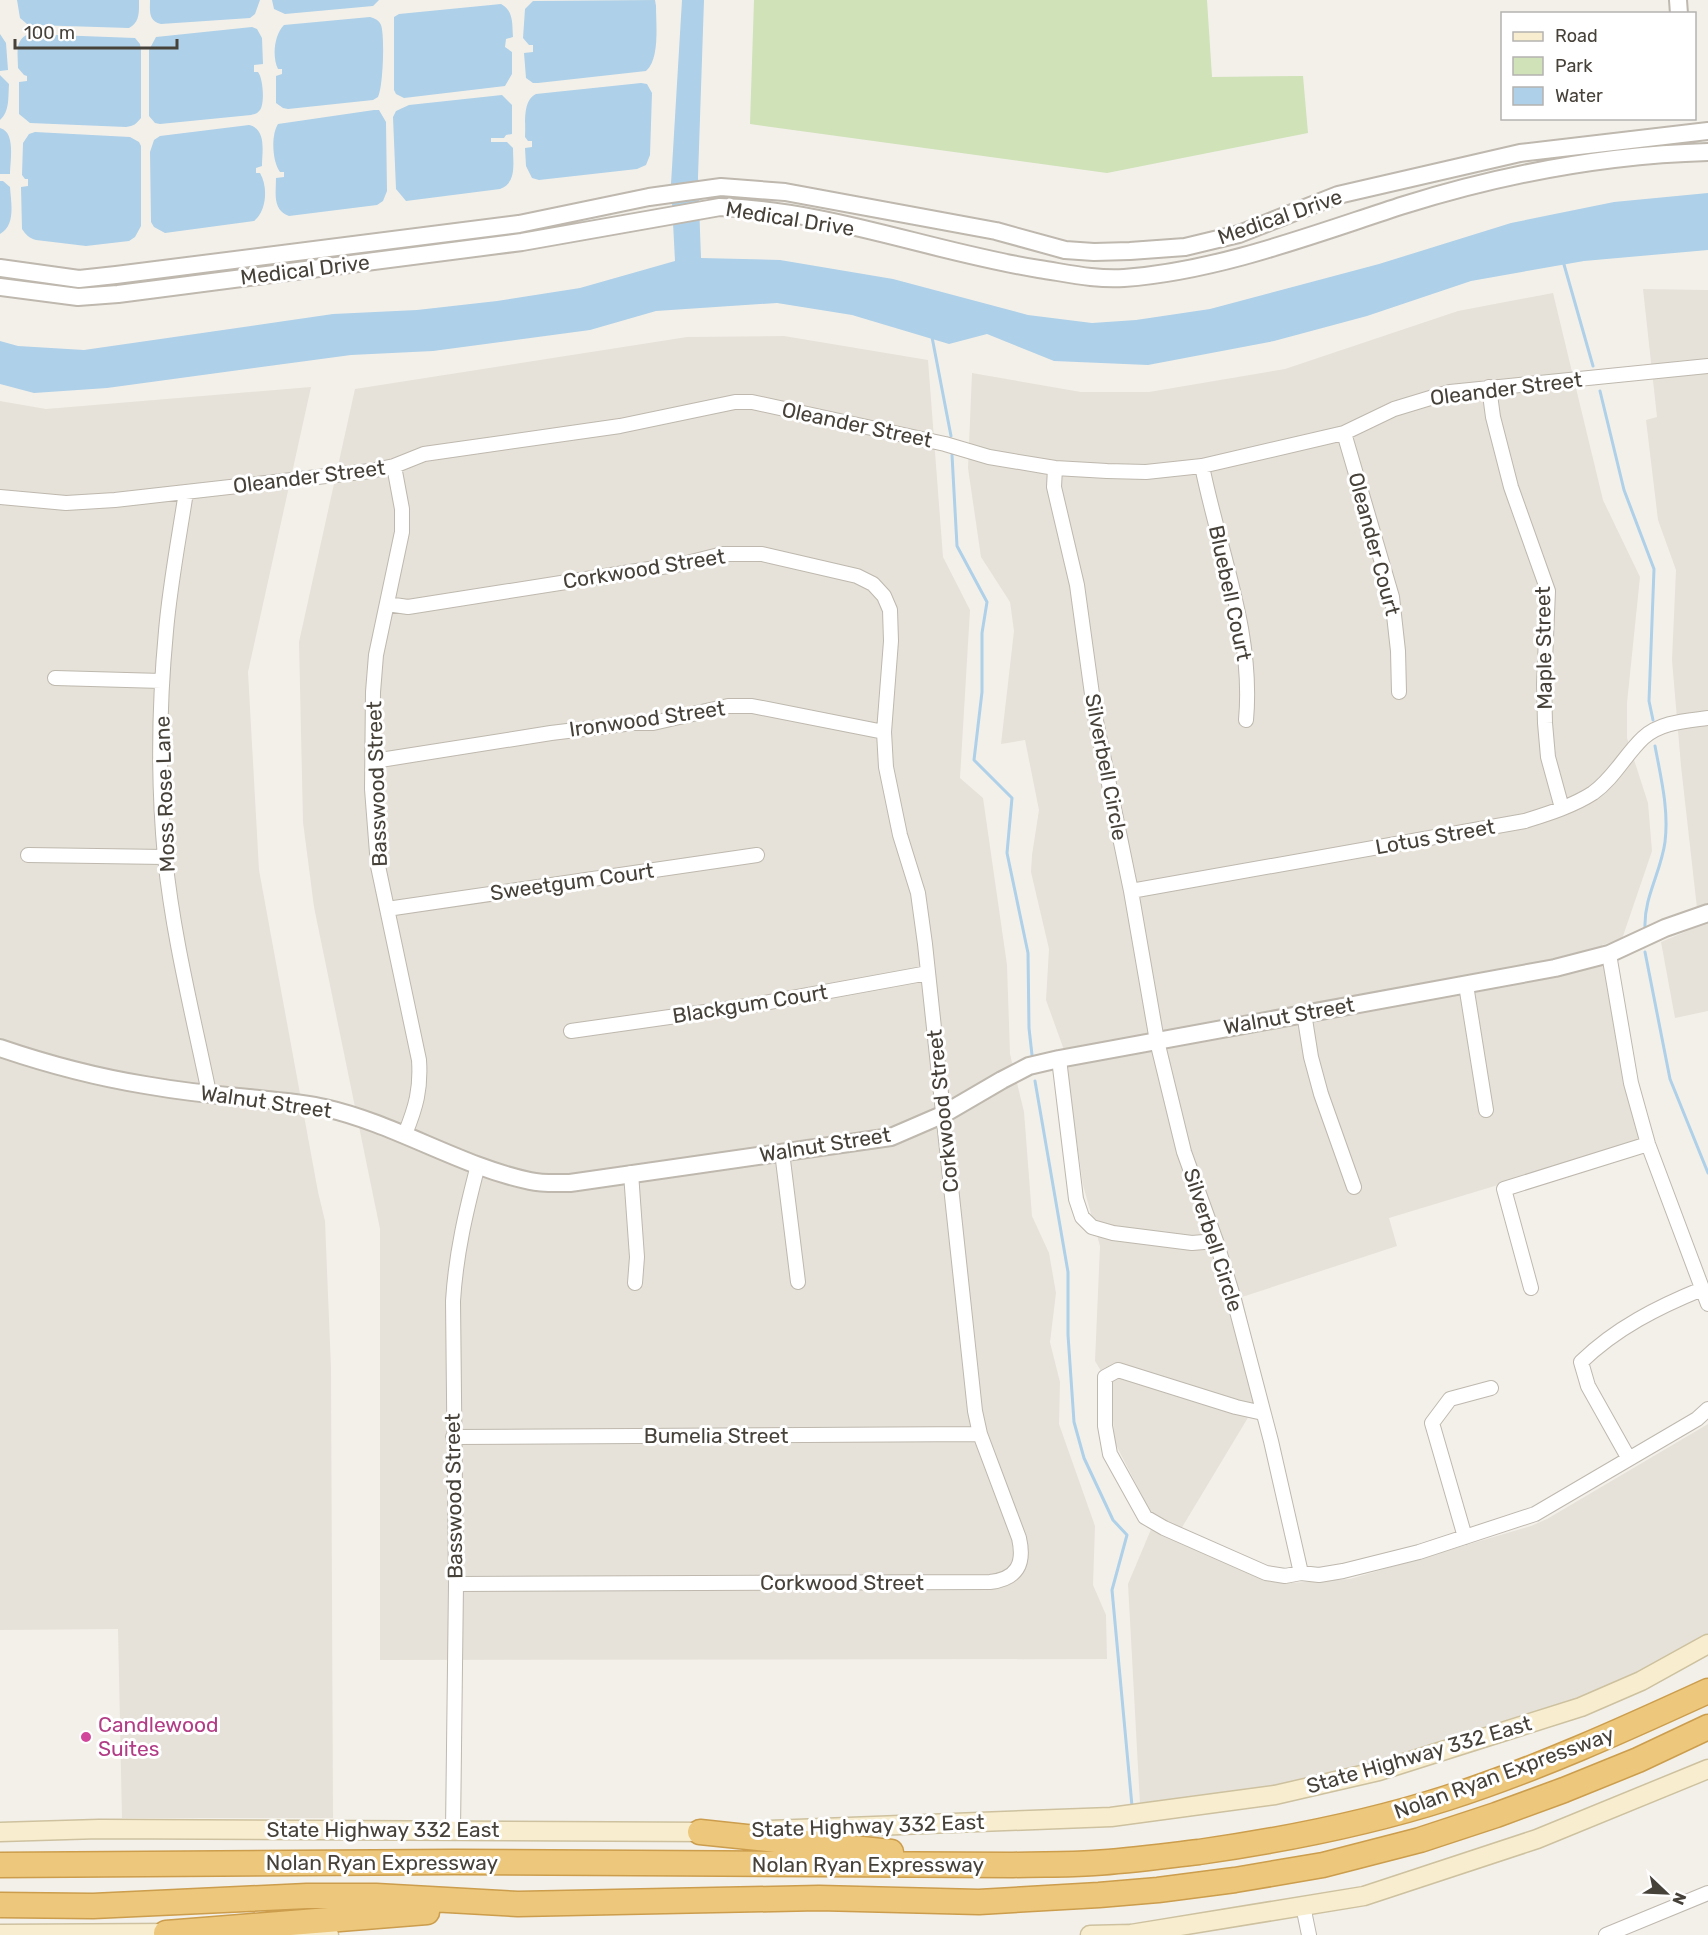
<svg xmlns="http://www.w3.org/2000/svg" width="1708" height="1935" viewBox="0 0 1708 1935" font-family="Rubik,sans-serif">
  <style>
    .residential { fill: #e6e2d9 }
    .green { fill: #cfe2b8 }
    .water { fill: #aed0e8 }
    .lines { fill: none; stroke-linecap: round; stroke-linejoin: round }
    .stream { stroke: #aed0e8; stroke-width: 3 }
    .minor-casing { stroke: #beb8ae; stroke-width: 16 }
    .tertiary-casing { stroke: #beb8ae; stroke-width: 20 }
    .secondary-casing { stroke: #cdc19f; stroke-width: 21 }
    .motorway-casing { stroke: #cb9d4c; stroke-width: 27 }
    .minor { stroke: #fff; stroke-width: 14 }
    .tertiary { stroke: #fff; stroke-width: 16 }
    .secondary { stroke: #f8eecf; stroke-width: 18 }
    .motorway { stroke: #edc77b; stroke-width: 24 }
    .hotel-dot { fill: #d1479c; stroke: #fff; stroke-width: 2 }
    .labels { text-anchor: middle; stroke-width: 6; stroke-linejoin: round; paint-order: stroke }
    .street-label { font-size: 21px; fill: #464139; stroke: #fff }
    .hotel-label { font-size: 21px; fill: #b23c85; stroke: #fff; text-anchor: start }
  </style>
  <rect width="100%" height="100%" fill="#f3f0ea"/>
  <path class="residential" d="M1643,289l65,1v721l-33,7 -14,-76 38,-16 -18,-160 -9,-106 4,-90 -18,-50 -12,-100 11,-3z
    M1553,293l50,207 37,77 -13,126v35l21,65 4,48 -30,88 -20,6 23,144 15,53 -251,76 8,28 -155,51 22,94 -83,138 -28,-12 -38,-74 -5,-57 -15,-25 5,-115 -17,-61 -19,-135 -18,-50 3,-51 -18,-77 1,-17 7,-45 -14,-70 -24,4 13,-113 -4,-29 -29,-45 -13,-89 4,-95 109,19h68l136,-23 173,-58z
    M784,336l144,24 15,197 27,53 -10,168 23,20 24,167 3,89 14,58 8,104 17,37 7,40 -6,49 10,40 -1,42 36,102 -2,59 13,30 1,44 -727,1v-431l-66,-322 -11,-85 -4,-180 56,-253 332,-52z
    M311,387l-63,285 11,198 59,322 7,29 6,147 2,450h-211l-4,-189 -118,1v-1229l46,8z
    M1708,1424v215l-51,27 -79,33 -159,54 -125,32 -154,19 -12,-220 24,-57 127,54 11,2 60,-4 181,-53 16,-7z"/>
  <path class="green" d="M754,0h453l5,77 91,-1 5,57 -201,40 -357,-49z"/>
  <path class="water" d="M17,0h122c0,12 1,22 -10,28l-96,-3 -6,-1 -7,-6z
    M150,0h110l-5,14 -5,4 -89,6c-13,-3 -11,-13 -11,-24z
    M272,0h107l-6,6 -88,8 -11,-5z
    M655,0l1,6c0,18 4,53 -10,65l-108,12h-5l-7,-5 -2,-25 9,-1v-7h-4l-6,-7 2,-29 8,-8z
    M682,0h22l-6,177 3,81 79,2 113,19 135,36 64,8 44,-3 74,-11 169,-45 132,-41 103,-21 94,-9v57l-124,11 -113,20 -104,35 -93,25 -126,24 -94,-4 -67,-27 -38,10 -97,-29 -75,-12 -121,8 -66,19 -157,21 -82,4 -244,33 -73,5 -34,-9v-43l18,5 66,4 249,-36 84,-4 80,-9 83,-13 95,-27 -4,-77z
    M501,4c13,7 11,20 12,33l-7,2 -1,8 7,5v22l-7,12 -101,12 -8,-4 -2,-4v-73l5,-3z
    M370,17c4,1 9,3 11,8 4,11 2,63 -3,72l-5,3 -85,9 -5,-1 -7,-5v-27l6,-2v-5h-4c-6,-12 -4,-34 6,-44z
    M252,27l5,2 5,9 1,26 -9,1v7h4c5,6 7,31 2,38 -3,4 -5,4 -9,5l-91,9 -5,-1 -6,-7v-66l7,-13z
    M0,34l6,9 2,27 -8,1z
    M29,34l106,4 5,6 1,6v68c-5,6 -7,8 -15,9l-96,-4 -11,-9v-32l8,-1v-5l-3,-1 -6,-7c0,-13 -4,-29 11,-34z
    M0,75l9,9c-1,13 1,27 -9,36z
    M641,83l6,1 5,9 -2,62 -4,10 -9,4 -98,11 -7,-2 -6,-12 -1,-18 7,-1v-6h-4l-3,-4c1,-14 -3,-36 11,-43z
    M502,95l10,10v29l-6,1 -2,3h-13v4h16l6,6c0,15 4,35 -13,41l-94,12 -10,-12 -3,-72 3,-6 13,-6z
    M374,110h5l7,12 1,69 -4,10 -6,4 -88,11c-17,-6 -13,-23 -13,-38l8,-1v-5h-4c-8,-11 -9,-37 -2,-48z
    M249,125c18,4 13,27 13,41l-6,2v5h4c8,13 7,38 -6,48l-89,12 -11,-6 -3,-5 -1,-70 4,-12 6,-4z
    M0,128c16,4 10,33 10,46h-10z
    M35,132l95,5 9,5 2,4v80l-6,11 -6,4 -43,5 -50,-6c-7,-2 -10,-5 -14,-11l-1,-42 7,-1v-7h-3l-3,-4 1,-32 6,-9z
    M0,181h3l7,6c1,16 6,38 -10,47z"/>
  <g class="lines">
    <path class="stream" d="M1563,261l30,105
      M932,337l19,99
      M1600,391l24,99 30,79 -5,132 4,19
      M952,455l5,91 30,56 -5,31v59l-8,68 38,38 -5,55 21,100 1,75 3,27
      M1645,927c-1,-30 16,-55 20,-85 4,-32 -4,-64 -10,-96
      M1645,952l25,127 38,94
      M1035,1081l33,191v63l6,87 10,36 29,62 14,15 -15,55 20,216"/>
    <g class="minor-casing">
      <path id="minor" d="M1489,387l4,30 18,70 37,104 -4,93 1,39 3,34 14,51
        M1344,433l48,164 6,54 1,41
        M394,466l8,43v23l-26,123 -3,37 -1,97 6,77 41,194c2,29 -3,47 -14,74
        M1202,466c17,85 52,166 44,254
        M1055,468l-1,19 23,98 18,131 36,175 26,150 27,111 32,89 17,55 38,145 30,132
        M186,492c-7,46 -16,92 -20,139 -7,74 -8,152 -1,226 8,80 28,158 44,236
        M0,497l66,6 49,-3 255,-29 24,-5 30,-12 196,-28 115,-24h17l193,42 44,13 66,11 52,3 39,1 56,-6 142,-33 50,-24 56,-17 258,-26
        M387,604l21,3 279,-44 36,-9h39l95,22 16,8 11,12 6,14 1,31 -7,91 2,35 14,68 18,58 7,51 50,467 5,23 39,104c6,26 -2,41 -29,44l-534,2
        M55,678l107,3
        M374,761l177,-28 82,-10h20l75,-17h24l132,26
        M28,855l137,2
        M1131,891l394,-70c22,-7 48,-15 68,-28 21,-15 32,-38 50,-55 17,-16 43,-17 65,-20
        M387,909l370,-54
        M1609,954l22,129 17,61 60,160
        M1466,985l20,125
        M1304,1013l7,44 10,37 33,93
        M571,1031l176,-25 181,-33
        M1059,1059l17,140 6,18 10,10 21,6 79,10 24,-2
        M782,1152l16,130
        M631,1173l6,84 -2,26
        M1531,1288l-27,-99 144,-45
        M1263,1413l-27,-6 -118,-37 -13,7v49l5,28 35,63 19,11 102,45 19,3 16,-3 18,2 24,-4 76,-19 116,-38 162,-95 11,-10
        M453,1437l527,-3
        M1629,1459l-41,-73 -7,-24c35,-34 77,-55 121,-73
        M1465,1537l-33,-114 18,-24 41,-11
        M453,1830l3,-246 -3,-283c3,-48 13,-90 25,-136
        M1303,1906l6,29
        M1606,1935l102,-42"/>
    </g>
    <g class="tertiary-casing">
      <path id="tertiary" d="M1678,0l1,14
        M0,268l79,11 37,-4 403,-51 130,-27 72,-10 64,5 211,39 69,19 29,2 36,-1 55,-4 54,-13 99,-39 182,-42 188,-22
        M0,287l78,10 40,-3 404,-52 198,-35c108,3 212,45 319,62 27,4 57,11 85,9 95,-7 190,-44 280,-73 99,-31 200,-50 304,-53
        M0,1048c47,16 96,29 145,37 34,6 69,10 104,13 26,3 50,4 76,10 71,16 134,58 205,73 13,3 27,2 40,2l321,-46 51,-22 60,-35 27,-14 30,-7 496,-91 54,-14 56,-26 43,-15"/>
    </g>
    <g class="secondary-casing">
      <path id="secondary" d="M770,1830l341,-13 164,-22 104,-24 202,-64 60,-26 67,-37
        M0,1832l99,-3 613,3
        M0,1934l178,-1
        M272,1934l57,1
        M1090,1935l41,-1 233,-38 173,-57 171,-70"/>
    </g>
    <g class="motorway-casing">
      <path id="motorway" d="M700,1832l191,20
        M0,1865l454,-3 559,3c27,-1 54,0 81,-2 35,-2 70,-7 105,-11 84,-12 167,-28 248,-54 90,-29 176,-68 261,-107
        M0,1905l93,1 214,-10h69l142,8 301,-6 160,4 120,-7 59,-5 77,-10 88,-15 97,-25 76,-25 68,-25 74,-30 70,-33
        M166,1933l261,-21"/>
    </g>
    <use href="#minor" class="minor"/>
    <use href="#tertiary" class="tertiary"/>
    <use href="#secondary" class="secondary"/>
    <use href="#motorway" class="motorway"/>
  </g>
  <circle class="hotel-dot" cx="86" cy="1737" r="6"/>
  <g class="labels">
    <g class="street-label">
      <text transform="translate(1280 217) rotate(-19)" y="7">Medical Drive</text>
      <text transform="translate(790 219) rotate(9)" y="7">Medical Drive</text>
      <text transform="translate(305 270) rotate(-7)" y="7">Medical Drive</text>
      <text transform="translate(1506 389) rotate(-7)" y="7">Oleander Street</text>
      <text transform="translate(857 425) rotate(12)" y="7">Oleander Street</text>
      <text transform="translate(309 477) rotate(-7)" y="7">Oleander Street</text>
      <text transform="translate(1374 544) rotate(75)" y="7">Oleander Court</text>
      <text transform="translate(644 569) rotate(-9)" y="7">Corkwood Street</text>
      <text transform="translate(1230 593) rotate(78)" y="7">Bluebell Court</text>
      <text transform="translate(1544 648) rotate(-91)" y="7">Maple Street</text>
      <text transform="translate(647 719) rotate(-8)" y="7">Ironwood Street</text>
      <text transform="translate(1106 767) rotate(79)" y="7">Silverbell Circle</text>
      <text transform="translate(377 784) rotate(-92)" y="7">Basswood Street</text>
      <text transform="translate(165 794) rotate(-92)" y="7">Moss Rose Lane</text>
      <text transform="translate(1435 837) rotate(-10)" y="7">Lotus Street</text>
      <text transform="translate(572 882) rotate(-8)" y="7">Sweetgum Court</text>
      <text transform="translate(750 1004) rotate(-9)" y="7">Blackgum Court</text>
      <text transform="translate(1289 1016) rotate(-10)" y="7">Walnut Street</text>
      <text transform="translate(266 1102) rotate(8)" y="7">Walnut Street</text>
      <text transform="translate(943 1111) rotate(-96)" y="7">Corkwood Street</text>
      <text transform="translate(825 1145) rotate(-9)" y="7">Walnut Street</text>
      <text transform="translate(1213 1240) rotate(72)" y="7">Silverbell Circle</text>
      <text x="716" y="1443">Bumelia Street</text>
      <text transform="translate(454 1496) rotate(-91)" y="7">Basswood Street</text>
      <text x="842" y="1590">Corkwood Street</text>
      <text transform="translate(1419 1755) rotate(-16)" y="7">State Highway 332 East</text>
      <text transform="translate(1504 1773) rotate(-20)" y="7">Nolan Ryan Expressway</text>
      <text transform="translate(868 1826) rotate(-2)" y="7">State Highway 332 East</text>
      <text x="383" y="1837">State Highway 332 East</text>
      <text x="382" y="1870">Nolan Ryan Expressway</text>
      <text x="868" y="1872">Nolan Ryan Expressway</text>
    </g>
    <g class="hotel-label">
      <text x="98" y="1732">Candlewood<tspan x="98" dy="24">Suites</tspan></text>
    </g>
  </g>
  <rect x="1501" y="12" width="195" height="108" fill="#ffffff" stroke="#b5b3b0" stroke-width="1.5"/>
  <rect x="1513" y="32" width="30" height="9" fill="#f8eecf" stroke="#b5b3b0" stroke-width="1.5"/>
  <text x="1555" y="42" font-size="18" fill="#464139">Road</text>
  <rect x="1513" y="57" width="30" height="18" fill="#cfe2b8" stroke="#b5b3b0" stroke-width="1.5"/>
  <text x="1555" y="72" font-size="18" fill="#464139">Park</text>
  <rect x="1513" y="87" width="30" height="18" fill="#aed0e8" stroke="#b5b3b0" stroke-width="1.5"/>
  <text x="1555" y="102" font-size="18" fill="#464139">Water</text>
  <g transform="translate(1666 1893) rotate(113)" stroke="#ffffff" stroke-width="4.5" paint-order="stroke">
  <path d="M0-4.5L10 22L0 15L-10 22Z" fill="#464139"/>
  <text y="-9" font-size="16" font-weight="bold" text-anchor="middle" fill="#464139">N</text>
  </g>
  <path d="M15 39v9h162v-9" fill="none" stroke="#464139" stroke-width="3"/>
  <text x="24" y="39" font-size="18" fill="#464139" stroke="#ffffff" stroke-width="4.5" paint-order="stroke">100 m</text>
</svg>
